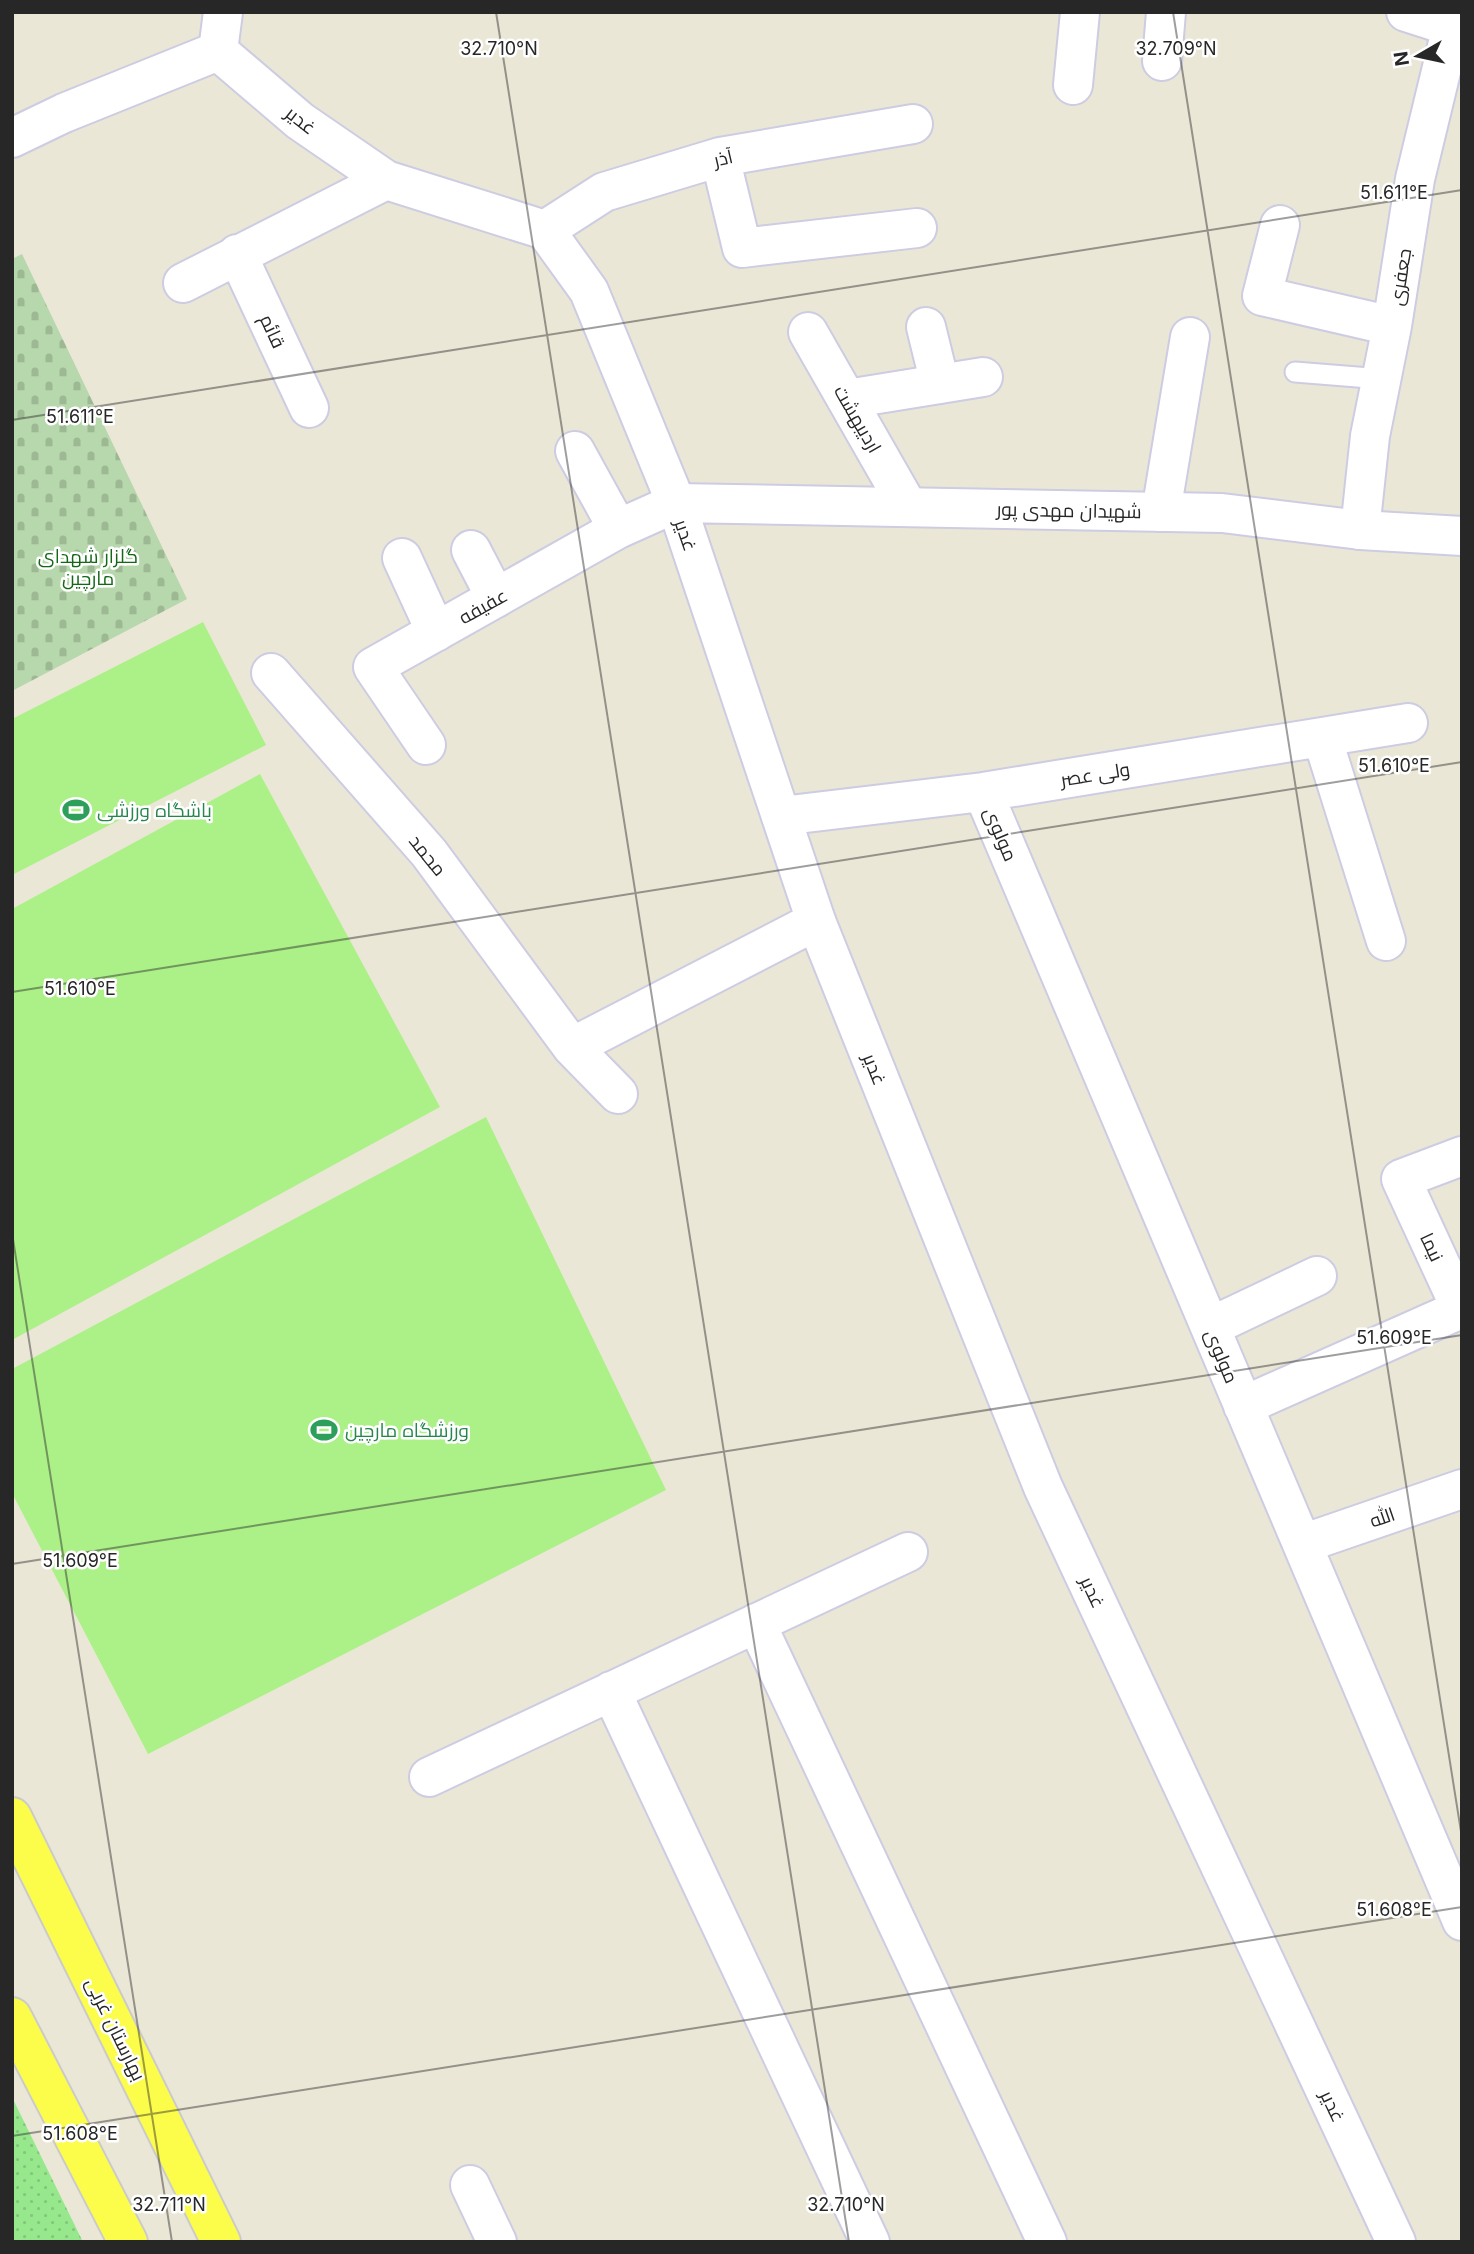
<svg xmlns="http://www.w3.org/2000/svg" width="1474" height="2254" viewBox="0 0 1474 2254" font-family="Inter,Cairo,sans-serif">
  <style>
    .grass { fill: url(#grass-dots) }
    .cemetery { fill: url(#cemetery-stones) }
    .pitch { fill: #acf088 }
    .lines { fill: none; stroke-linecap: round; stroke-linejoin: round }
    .lane-casing { stroke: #cdcce2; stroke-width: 23 }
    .street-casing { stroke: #cdcce2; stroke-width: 42 }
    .secondary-casing { stroke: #cdcce2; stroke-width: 42 }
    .primary-casing { stroke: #cbcbcb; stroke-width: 42 }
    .lane { stroke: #fff; stroke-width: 19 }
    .street { stroke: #fff; stroke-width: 38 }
    .secondary { stroke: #fff; stroke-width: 38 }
    .primary { stroke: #fcfc4b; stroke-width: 38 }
    .ticks { fill: none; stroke: #272727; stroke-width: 2; stroke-opacity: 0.45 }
    .labels { text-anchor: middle; stroke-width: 5; stroke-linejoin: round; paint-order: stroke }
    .street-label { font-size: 19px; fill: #272727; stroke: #fff }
    .park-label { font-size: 19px; fill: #136815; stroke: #fff }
    .leisure-label { font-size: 19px; fill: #27864d; stroke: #fff; text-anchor: start }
    .ticks-label { font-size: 18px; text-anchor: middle; fill: #272727; stroke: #fff; stroke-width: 5; stroke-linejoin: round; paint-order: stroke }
  </style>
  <defs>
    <pattern id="grass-dots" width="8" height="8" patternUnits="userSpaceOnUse" patternTransform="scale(1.75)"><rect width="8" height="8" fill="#97e88d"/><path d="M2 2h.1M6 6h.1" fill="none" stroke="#82c77a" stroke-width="1.8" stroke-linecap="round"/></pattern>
    <pattern id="cemetery-stones" width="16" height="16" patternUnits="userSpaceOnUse" patternTransform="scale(1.75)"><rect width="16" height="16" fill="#b7d7ac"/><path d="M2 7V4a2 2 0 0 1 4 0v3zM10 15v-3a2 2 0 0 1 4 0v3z" fill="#9db994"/></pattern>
  </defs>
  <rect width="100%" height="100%" fill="#ebe7d7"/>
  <path class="grass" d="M12,2097l71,145h-71z"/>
  <path class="cemetery" d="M22,254l165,345 -175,92v-432z"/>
  <path class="pitch" d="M203,622l63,123 -254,130v-156z
    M260,774l180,333 -428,233v-431z
    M486,1117l180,373 -518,264 -136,-261v-124z"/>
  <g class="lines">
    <g class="lane-casing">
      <path id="lane" d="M1295,372l87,7"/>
    </g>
    <g class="street-casing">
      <path id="street" d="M1162,61l4,-49
        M1073,85l7,-73
        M720,157l22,91 175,-20
        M1280,225l-18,71 130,30
        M545,230l59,-38 116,-35 193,-33
        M237,254l72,154
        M183,283l203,-103
        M926,327l14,57
        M808,332l100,175
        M847,399l136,-22
        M575,451l43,78
        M1161,512l29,-175
        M1360,530l10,-94 22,-110 23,-147 37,-153
        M471,550l25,48
        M402,558l34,74
        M271,673l158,180 143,194 46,47
        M1322,737l64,204
        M426,745l-53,-78 245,-138 58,-26
        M983,792l479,1129
        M781,816l202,-24 425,-69
        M572,1047l244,-126
        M1210,1327l107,-51
        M1243,1406l218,-97 -60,-130 61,-23
        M1302,1544l160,-55
        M756,1623l291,619
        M611,1691l259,551
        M429,1777l479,-225
        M470,2185l27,57"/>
    </g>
    <g class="secondary-casing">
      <path id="secondary" d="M1406,12l56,18
        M218,51l82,70 86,59 159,50 44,61 87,212 140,418 227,566 353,755
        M218,51l5,-39
        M12,138l52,-25 154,-62
        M676,503l546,10 138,17 102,6"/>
    </g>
    <g class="primary-casing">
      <path id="primary" d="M12,1817l209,425
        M12,2017l116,225"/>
    </g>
    <use href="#lane" class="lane"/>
    <use href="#street" class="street"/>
    <use href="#secondary" class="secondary"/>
    <use href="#primary" class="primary"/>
  </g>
  <path class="ticks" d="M496,12l353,2230M1173,12l289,1826M12,420l1450,-230M12,992l1450,-230M12,1233l160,1009M12,1564l1450,-229M12,2136l1450,-229"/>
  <defs>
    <g id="stadium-bare" transform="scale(2.1)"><path d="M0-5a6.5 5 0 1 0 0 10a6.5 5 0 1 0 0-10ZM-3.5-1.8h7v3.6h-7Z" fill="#2e9e5b" stroke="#fff" stroke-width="2.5" paint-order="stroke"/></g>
  </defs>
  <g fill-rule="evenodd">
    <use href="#stadium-bare" x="76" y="810"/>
    <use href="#stadium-bare" x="324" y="1430"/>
  </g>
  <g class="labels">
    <g class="street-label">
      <text transform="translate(301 120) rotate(38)" y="7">غدیر</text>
      <text transform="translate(723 158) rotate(-13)" y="7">آذر</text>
      <text transform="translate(1400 277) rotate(-81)" y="7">جعفری</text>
      <text transform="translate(273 331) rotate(65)" y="7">قائم</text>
      <text transform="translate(858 419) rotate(60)" y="7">اردیبهشت</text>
      <text transform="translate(1069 510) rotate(1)" y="7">شهیدان مهدی پور</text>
      <text transform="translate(686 535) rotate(71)" y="7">غدیر</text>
      <text transform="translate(483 606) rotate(-29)" y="7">عفیفه</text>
      <text transform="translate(1095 774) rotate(-9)" y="7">ولی عصر</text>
      <text transform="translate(1001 834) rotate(67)" y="7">مولوی</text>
      <text transform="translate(428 855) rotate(51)" y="7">محمد</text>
      <text transform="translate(875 1069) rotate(68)" y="7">غدیر</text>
      <text transform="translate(1432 1247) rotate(65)" y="7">نیما</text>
      <text transform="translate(1222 1356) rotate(67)" y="7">مولوی</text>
      <text transform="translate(1382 1517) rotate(-19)" y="7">الله</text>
      <text transform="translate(1093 1592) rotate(65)" y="7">غدیر</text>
      <text transform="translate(116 2029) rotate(64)" y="7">بهارستان غربی</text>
      <text transform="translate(1333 2106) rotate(65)" y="7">غدیر</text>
    </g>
    <g class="park-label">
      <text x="88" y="563">گلزار شهدای<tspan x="88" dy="22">مارچین</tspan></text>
    </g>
    <g class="leisure-label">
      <text x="97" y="817">باشگاه ورزشی</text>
      <text x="345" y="1437">ورزشگاه مارچین</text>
    </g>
  </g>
  <g class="ticks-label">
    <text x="499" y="55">32.710°N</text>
    <text x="1176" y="55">32.709°N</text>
    <text x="1394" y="199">51.611°E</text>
    <text x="80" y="423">51.611°E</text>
    <text x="1394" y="772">51.610°E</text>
    <text x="80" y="995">51.610°E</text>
    <text x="1394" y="1344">51.609°E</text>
    <text x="80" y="1567">51.609°E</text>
    <text x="1394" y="1916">51.608°E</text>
    <text x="80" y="2140">51.608°E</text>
    <text x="169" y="2211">32.711°N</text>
    <text x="846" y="2211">32.710°N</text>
  </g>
  <rect width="1474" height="2254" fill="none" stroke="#272727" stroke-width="28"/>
  <g transform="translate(1418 56) rotate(261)" stroke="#ffffff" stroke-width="5" paint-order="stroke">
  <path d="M0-5L12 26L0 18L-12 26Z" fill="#272727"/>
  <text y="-10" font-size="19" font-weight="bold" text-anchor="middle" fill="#272727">N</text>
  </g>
</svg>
